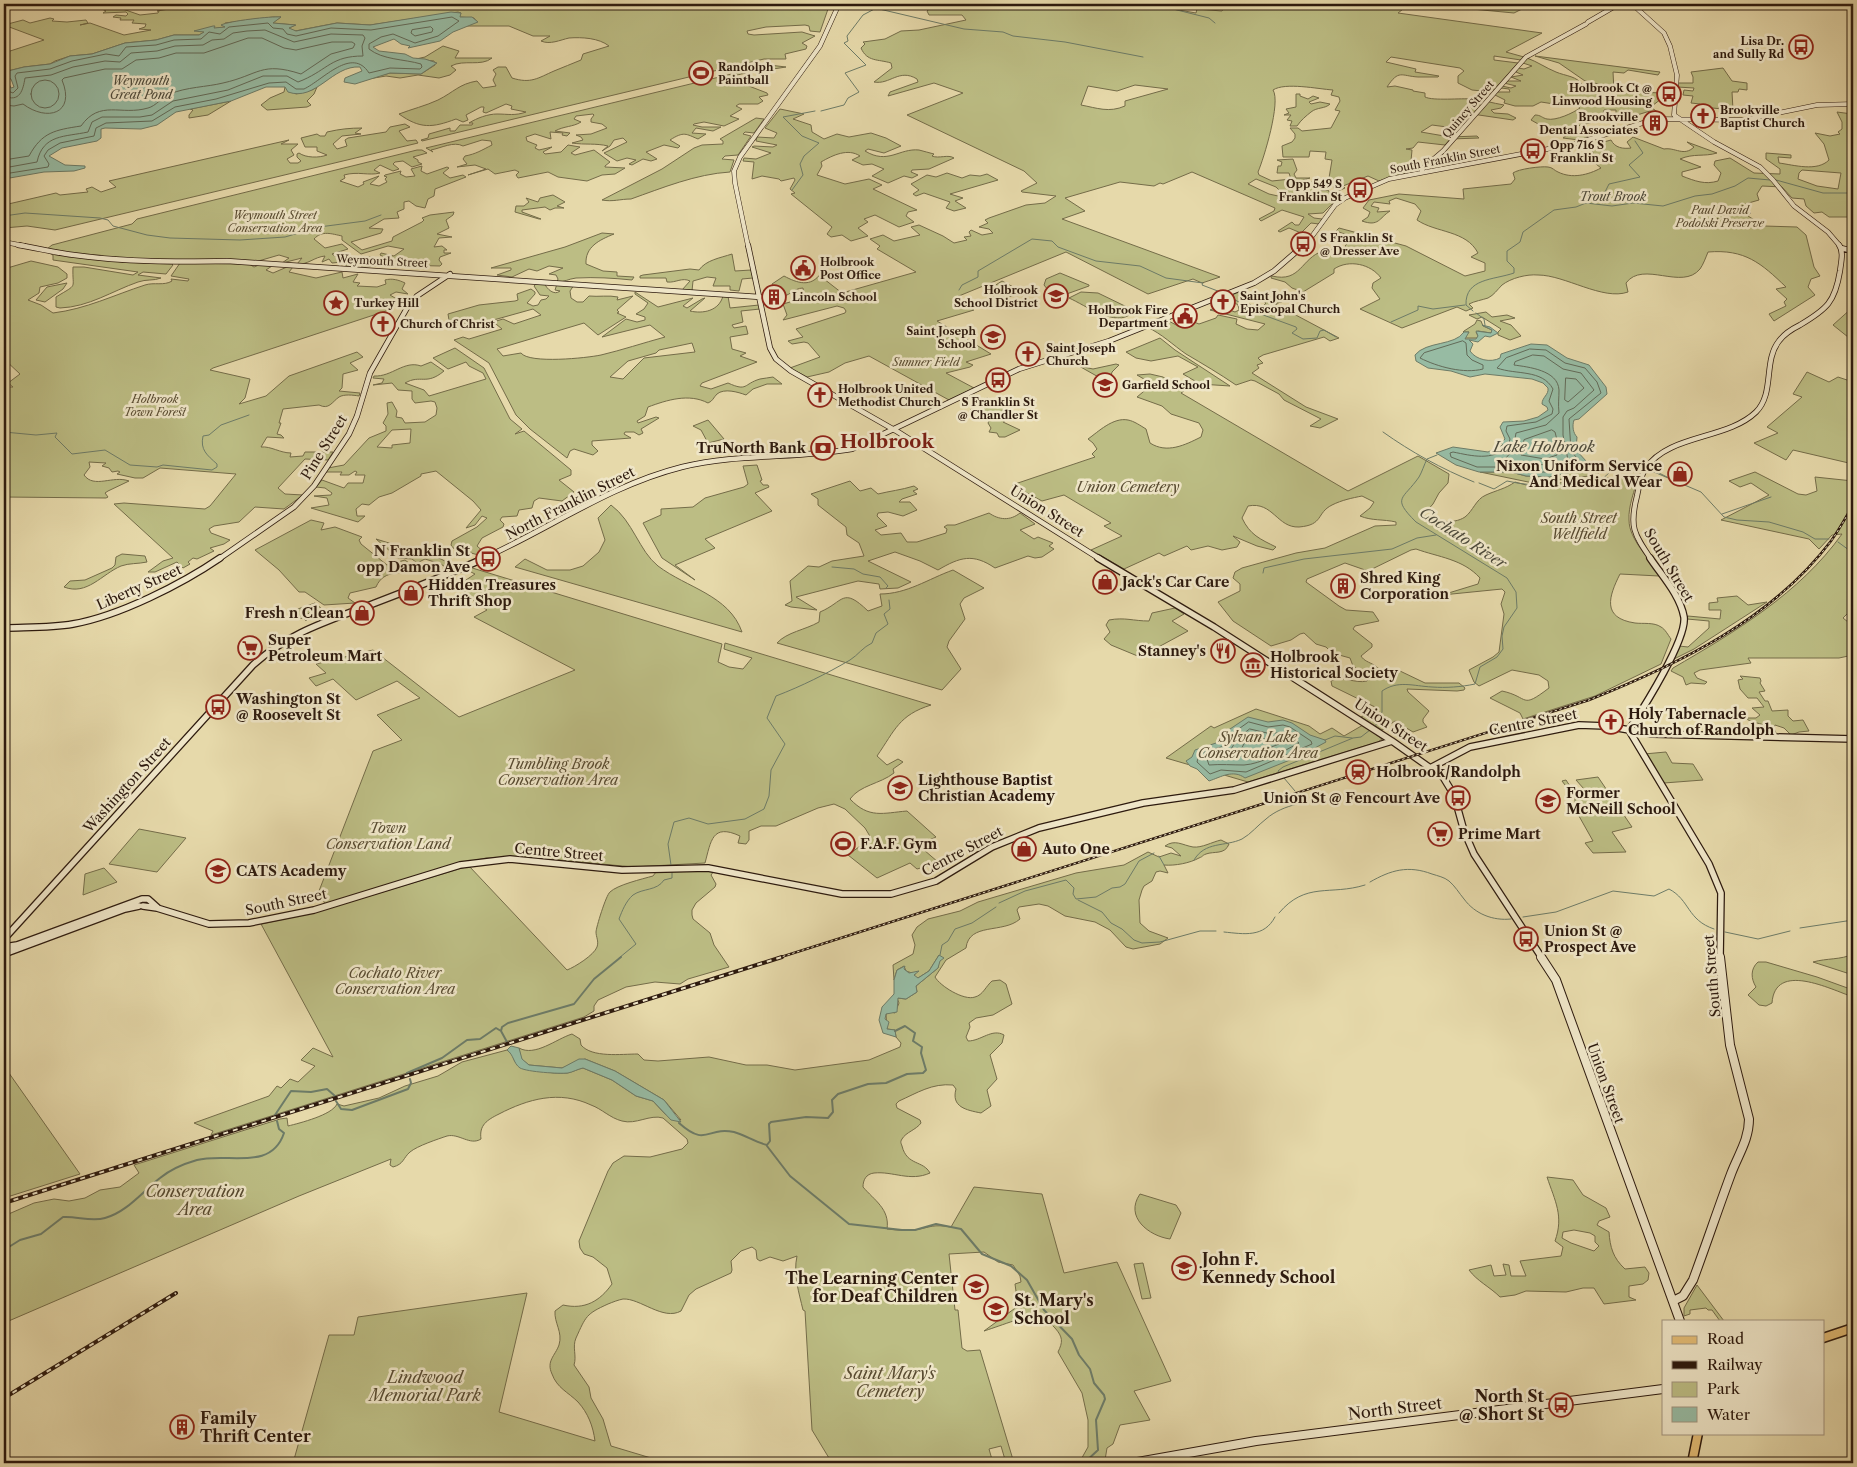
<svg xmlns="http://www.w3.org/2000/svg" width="1857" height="1467" viewBox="0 0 1857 1467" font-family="'Libre Caslon Text',serif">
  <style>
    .green { fill: #bcbd84; stroke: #746c49; fill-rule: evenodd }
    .water { fill: #97bba3; stroke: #6d7b67 }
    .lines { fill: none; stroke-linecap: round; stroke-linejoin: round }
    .shore { stroke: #626a58; stroke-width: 1 }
    .stream-far1 { stroke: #6d7b67; stroke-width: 1 }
    .stream { stroke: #6d7b67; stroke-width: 2 }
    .secondary-far3-casing { stroke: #2d1a0e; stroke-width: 5 }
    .secondary-far2-casing { stroke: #2d1a0e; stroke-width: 6 }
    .secondary-far1-casing { stroke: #2d1a0e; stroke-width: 8 }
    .secondary-casing { stroke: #2d1a0e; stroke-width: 10 }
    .primary-casing { stroke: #2d1a0e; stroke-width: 11 }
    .secondary-far3 { stroke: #efe6c8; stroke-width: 4 }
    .secondary-far2 { stroke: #efe6c8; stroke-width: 4.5 }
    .secondary-far1 { stroke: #efe6c8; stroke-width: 5.5 }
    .secondary { stroke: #efe6c8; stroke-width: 8 }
    .primary { stroke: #e3bc75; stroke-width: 8 }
    .rail-far1-casing { stroke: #2d1a0e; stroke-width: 2.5 }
    .rail-casing { stroke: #2d1a0e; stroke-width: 4 }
    .rail-far1 { stroke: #efe6c8; stroke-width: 1; stroke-dasharray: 2.5; stroke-linecap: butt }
    .rail { stroke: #efe6c8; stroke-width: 2; stroke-dasharray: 5; stroke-linecap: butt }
    .labels { text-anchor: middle; stroke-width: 5; stroke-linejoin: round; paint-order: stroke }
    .far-poi-label { font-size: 11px; font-weight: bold; fill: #2d1a0e; stroke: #efe6c8; text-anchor: start }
    .far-street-label { font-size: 11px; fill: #2d1a0e; stroke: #efe6c8 }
    .far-park-label { font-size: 11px; font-style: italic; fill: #584b31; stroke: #efe6c8 }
    .far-water-label { font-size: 12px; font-style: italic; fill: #4d4a3b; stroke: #efe6c8 }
    .street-label { font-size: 14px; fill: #2d1a0e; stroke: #efe6c8 }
    .poi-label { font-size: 14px; font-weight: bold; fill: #2d1a0e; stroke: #efe6c8; text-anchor: start }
    .park-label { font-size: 14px; font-style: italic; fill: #584b31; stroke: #efe6c8 }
    .water-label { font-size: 15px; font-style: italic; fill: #4d4a3b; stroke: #efe6c8 }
    .near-park-label { font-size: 16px; font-style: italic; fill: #584b31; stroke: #efe6c8 }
    .near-poi-label { font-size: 16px; font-weight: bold; fill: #2d1a0e; stroke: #efe6c8; text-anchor: start }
    .near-street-label { font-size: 16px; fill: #2d1a0e; stroke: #efe6c8 }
    .district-label { font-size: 19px; font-weight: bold; fill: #7a1f14; stroke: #efe6c8 }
  </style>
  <rect width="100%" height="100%" fill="#e6d9aa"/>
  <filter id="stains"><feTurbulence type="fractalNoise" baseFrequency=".004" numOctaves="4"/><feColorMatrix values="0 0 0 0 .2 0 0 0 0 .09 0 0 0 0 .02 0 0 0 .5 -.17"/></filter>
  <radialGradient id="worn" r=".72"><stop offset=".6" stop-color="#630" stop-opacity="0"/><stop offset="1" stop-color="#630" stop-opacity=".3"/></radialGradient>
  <path class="green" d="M108,4h22v1l-13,2 23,8 18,-2 1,-2h-2l12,-2 -4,-2 13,-1 -7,-2h662l-5,5 -8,23 -10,-1 -1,-5 -4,-1 -39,2 -19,4 1,3 6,1 48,-3 13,4 -13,7 5,3 -1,3 -21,5 1,5h-22l-342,82 -1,-1 7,-2 1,-4 21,-6v3h5l5,-6h12l1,-2h-4c8,-5 19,-9 28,-9 11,0 18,2 29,-2l-15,-3 1,-3 -6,-2 -20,9 -3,-1 1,-5h-3l-15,8 2,5 -5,2 -7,-3c-24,9 -36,10 -57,-5 13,-5 26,-8 39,-14 16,-8 21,-16 39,-19l6,7 13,-2 -3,-6 3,-6 -3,-4 5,-3h8l6,11c19,6 26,0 42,-7 9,-4 18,-7 27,-11l2,-6 26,-8c-10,-8 -27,-9 -40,-8 -9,2 -19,7 -28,3l9,-5h-17l-24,-10h-46l14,-4 -3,-4 -15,-1 2,-4 -3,-1 -88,13 -33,-2 -42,8 -6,-1v-2l6,-3 -23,-2 9,-6h-8l-48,6v4l-25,4 5,1 -6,3h-25l-18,5 -31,3 -33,11 -22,2 -15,5 -5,3 -26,3 -20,5v-19l40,-13 -40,-15 19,-5 7,3 20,-5 4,1 -2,2 15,1 19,-2 2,3 -8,2 10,-2 34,12 27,-5 -12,-1 6,-2 1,-3 -14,-1 2,-3h-14l1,-2 -8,-1 3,-2 10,1 2,-2 -2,-2 -23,1 3,-2 -8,-4z
    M935,4h209l52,9 1,-4 25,2 4,-7h167l14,2 -9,7 144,20 -36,19 18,5 -3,3 -27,-4v4l24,3 -26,29 -20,-2 -14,-7v-7l6,-5 -4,-3 -69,-11 -5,5 30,7 -1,3 24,4 -1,1c-7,0 -13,0 -20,0 -17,-1 -19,-8 -31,10l8,-1 18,4v1l12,2v4c8,4 36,1 48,2 10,1 19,4 31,6l-3,3 -10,2 3,3 14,1 8,4 -3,2 -41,-6 -3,3 -11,-2 -6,7 11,2 -1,2 -11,-3 -4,4 -15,-2 -11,7 29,5 27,-1 2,2 -29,1 -5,6 -27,-3 -5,6 -7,1 6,1 -2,22 -31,9 -11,-5 -25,10 2,2 -9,4 -7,-14 3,-18 -7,-1 1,-7 -16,-1 -1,6h-26l-1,-11 10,-4 3,-4v-4l-5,-6h8l4,3 29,-3 9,-17 -5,-1 5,-9 -1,-4 -8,-2 2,-5c-15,-1 -48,-8 -60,0 8,12 -9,68 -15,82l1,3 13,6 19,-2 -2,-6h-12l1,-7h3l1,-4 -5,-2 16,-1 4,11 -3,4 2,4h14l-7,2 2,2h14l-7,4 5,5 11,-1 4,7 -8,3 9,3 -10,10 -15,1 6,4 8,1 -3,5 -8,-1 -10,10 -12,-5 -9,4 -2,-1 14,-9 3,3h4l5,-8 -22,-7 -21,11 -2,-2 15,-8 1,-3 -83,-36 -29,12 -3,-1 -6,3 -34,-4 -55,16 20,13 -23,8 158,58 -18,6 -9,-4 -45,15 -82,-42 -112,46 20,12 -37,11 54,33 -25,8 7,3 -3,2 -24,6 28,15 -25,12 -80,-44 -24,7 -16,9 -22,5 -17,-9 30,-11 -12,-14 -4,-1 -12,2 -4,-3 15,-4 -7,-8 49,-16 1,-2 -2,-3 -7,-2 -54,14 4,-5 -4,-11 21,-6 -1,-10c-10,0 -14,10 -24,8l-7,-12 12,-8c13,7 27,12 37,-3l3,6 18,14 74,-21 -39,-23 3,-3 -10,-7 13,-4 11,6 26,-6 -9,-8 8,-2 24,11 11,7 13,-3 -3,-3 7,-1 -2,-4 2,-2 11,5 11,-2 -4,-4 -10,-2 9,-4 -3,-3 4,-2 37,-13 19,-2 11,-7 -34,-4 -1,-1 16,-8 -13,-12 -117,-56 56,-22 -29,-10 -46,13 2,-4 28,-10 -1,-3c-18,-11 -27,6 -43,3l18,-14 -1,-5c-13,-4 -24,-1 -30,-15l4,-4 -2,-2 22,-3 16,-8 18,-1 47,-10 -4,-5h-33l-2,-4zM1135,85l33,4 -43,12v5c-16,7 -28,2 -44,-1l7,-19 29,5zM1256,179l20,8 6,6 -4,3 -9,-2 -21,-10z
    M1419,4h113l-18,9z
    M443,46l16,5 -4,7h37c-11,9 -28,1 -41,8l5,4 -6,5 -11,3 -21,-3 -18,3 -14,-2 -18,3 22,-6 31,1 14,-9 -1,-4 -18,-2 9,-2z
    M1535,56l125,16 -2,3 -30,-5 -4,3 -11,-1 1,19 48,2 -1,6 -9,7v2l7,5 -9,-2 -13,4h-21v-5h-12l-3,10 -31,8 19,9 -10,3 -16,-2 3,-2 -8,-1 -27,-15 4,-5c6,0 7,3 12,4 9,2 26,-6 33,-11l-5,-4 -17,-3 -4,3 -13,-2 -8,4h-18l-11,-3 1,-3 -10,-5 3,-3h12l-1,-3 -8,-1 1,-2 9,2 5,-2 -12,-3 2,-2h15l-10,-4 12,-2 -7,-3 2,-4 6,1 8,-3 -9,-3 4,-5c11,4 19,10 29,14 9,4 22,4 27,14 9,5 17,10 26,3l-2,-3 -22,-5 -26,-18z
    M769,65l17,2 -45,7 -13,4 39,15 1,2 -9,2 4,4 -5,3h-19l-3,2 6,3 -12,7 9,3 -15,7 -20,-4 -10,2 -1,1 9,2h19l-8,4 -17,-3 -4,5 14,1 -8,5c-12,-5 -14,-8 -28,1l10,6 -2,2 -14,-3 -18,7 11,7 -6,2 -8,-2 -11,6 -3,-1 7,-4 -9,-2 -10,3 -13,-8 23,-11 -4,-4 -9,2 -4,6 -8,5 6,-5c-12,-3 -23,-1 -36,-3l11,-3 -2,-3 -5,-2 15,-1 16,-6 -5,-4 -11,-2v-3l3,-4 -1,-1 -17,2 -2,3 7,3c-8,5 -17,4 -26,9l15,2 -3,3 -5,-1 1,-2 -13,-1 1,7 -16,-5 -9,3 1,4 10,4 -2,3 4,2 13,-3 -9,5 2,2 16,-2 7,-7 12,2 -9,6 4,2 19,-5 16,12 -5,4v1l20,1 -10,6 -13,1 -15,6 -29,-4 -10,-5 -30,6 -2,-3 3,-3 -4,-2 -20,4 -7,-5 -20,6 18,-6 -11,-4 -18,2 10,-3 -4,-5 2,-3c11,-2 17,-6 27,-11l-1,-4 -9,-1 -19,6c-9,-5 -22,2 -32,4l2,2 -7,-4z
    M1723,68l9,13 15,2v7l-8,-1 -1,3h-6l1,18 -31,-3 -2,-3 -9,-1 2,-7 -10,-1 1,-5 9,1 1,-3 -17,-1 1,-4h15v-6l-2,-5z
    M285,87l11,7 16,-4 5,-3 -3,7 -7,7 4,4 -4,2 -40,3 -6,-5 9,-7 14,-6z
    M1296,94h4v2l8,3 5,-3 6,2 -10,4 2,2 9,-2 10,2c-5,5 -13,3 -19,8 -5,4 -10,8 -14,14h-7l2,-5 -5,-1 4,-5h-7l5,-2 -3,-4 10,-2z
    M231,101l-23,14 -19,3v-3l4,-5 -3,-1z
    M1850,105h3v112h-24l-7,-5 -8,1 -8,-7 -2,-7 -12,-1 -10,-11 -20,-1 -5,8 2,6 -14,4 -1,2 7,7 -3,3 16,10 33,1 9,8 8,32 6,9 -9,3 -3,8 7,8 -41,26 -5,-7 17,-8 -2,-4 3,-3 -11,-10 10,-2c-25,-24 -41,-38 -78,-35 -2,5 -5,13 -8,17 -18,22 -57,-9 -74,14l2,9c-25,9 -63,-17 -90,-17 -11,-1 -27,3 -36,10 -5,5 -8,10 -14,13 -6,2 -13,3 -19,6l4,4 -7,3 -9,-4 -55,21 -42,-19 20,-10 -8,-11 1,-5 8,-5c-10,-14 -32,-19 -47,-9v4l-31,19 -11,-4 -7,-6 -14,-4 1,-2c29,7 29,-18 51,-25 7,-2 16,-2 24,-2l-2,-3 8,-9 -17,-6 3,-3 67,18 59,30 20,-5v-8l-14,-6 7,-4c-12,-23 -42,-20 -61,-33l4,-9 -6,-7 -19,-6 -7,3 1,3 -16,-2 -3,4 8,2 -2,4 13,-1c-11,7 -11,16 -28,10l6,-4 2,-5 -7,-4 6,-8 30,-6 65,5 -1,-10 48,-5 4,-5 -2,-6c5,-4 28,-7 35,-6 4,0 7,4 10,5 14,7 30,3 43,-4l-10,-8 3,-3 -2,-7 7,-3 1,-4 11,-3c4,8 12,9 20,8l-4,-6 6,-5 31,12c11,-2 20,8 30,-2l-7,-5 30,11c-13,4 -23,0 -37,6l21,8 -19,5v4c13,5 23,9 36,5l3,-8 -7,-8 1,-4 15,-3 24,15 26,1v-5l-14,-10v-6l25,2v3l-13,-1 1,6c15,2 38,9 50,-3l-5,-16 -9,-11 15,3 10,-2 -2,-2 4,-3v-7l-5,-10 15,2zM1802,170l39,3 -3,16 -21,-3 -19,-7 1,-6z
    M780,109l24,5 -11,5 18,6 1,7 12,7 13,-5 12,3 22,-4 15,5 15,8 -17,7 -16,-4 -3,2c23,14 34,-3 54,-1 5,1 10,3 15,4l-2,2c7,3 16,-2 22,2l-25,11 -17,1 -1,2 7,3 -6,3 -8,-2 -16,7 -16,-7 12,-7 -12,-5 -9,1 -11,-5 8,-4c-12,-8 -27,-1 -39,6l1,4 -5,9 28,9 24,-5 13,6 -9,4 44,21 -9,2 -2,4 8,6 -15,5 -24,-12 -11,4 4,3 -10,6 10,8 -17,5 -9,-6 -11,2 -4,-3 5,-7 -41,-33 4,-1 -5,-4 5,-9 -1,-2 -13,3 -2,-2 -17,-3 -10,3 2,-17 -11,-1 1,-3 12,1 15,-6 -19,-6 2,-1 19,1 4,-2 -21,-4 1,-4 17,1 3,-5 -12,-5z
    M756,118l8,1 -10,14 -9,-1 -2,2 8,2 -13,19 -13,1 -3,3 12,1 -4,12c-34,2 -68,16 -99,27 -11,0 -18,3 -29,1l60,-31 32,-21 8,-3 21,-1v-3l-3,-2z
    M405,124l5,3 -11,4 8,10 9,-1 2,3 -363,87 -28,-4 -23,2v-23l52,-12 4,2 28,-3 -2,-3 6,-2 9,5 15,-5 -7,-6 180,-41 -8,4h17l-7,6 3,5 -7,4 3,4h8l3,-2 -4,-4v-3l2,-1c7,5 20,5 28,2l-10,-4v-4h-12l-4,-9 16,-4 3,2h5l2,-4c13,-3 23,-4 35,-4l-7,5 6,1 -19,2 -9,8 4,5 10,-3 -2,-6 3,-2 38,-6 4,-5z
    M417,150h5l5,3 -14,4 5,3v2l4,2 -10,3 -9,-6 -8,1 -2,2 6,5 -6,2 -13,-6 -6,5 6,3c-11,3 -22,-2 -36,2l1,3 -5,3 18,6 6,-3 -1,-2 16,-6 -9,8 9,2 8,-4 -2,-3 2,-2 -3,-1 1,-1 16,-4 -1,3 6,3 9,-1 -4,-7 11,-3 -1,5 6,3 20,-7 2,1 -6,5 7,5 13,-3 3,2 -31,12 -1,7 -6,3 -3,9 -9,-2 -7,-5 -5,1v7l-7,3 2,6 -15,1 -15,9 14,1 -2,4 -30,9 11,8 30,-9 1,-4 29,-15 2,-2 -2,-2 8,-3 24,-3 -1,3 -7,5 3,8 -12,6 15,3 -13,1 -5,9 8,-1 5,4h-3v3h7l-11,4 -1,3 3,4 -2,2 -41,-1 -8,-2 -29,5 -1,-1 10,-5 -4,-5 -10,3 2,-3h11l7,5 11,-3 -8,-4 1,-2 13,3 10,-7 -16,-3 -27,8 -19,-14v-4c-10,-2 -20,-6 -28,3l11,9 17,-4 6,5 -16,5 19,13 -2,1 -7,-6 -10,1 -3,-4 -7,3 3,-6c-11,1 -17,9 -28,8l5,-6 -20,5 7,-5 -10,-3 -24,7 -78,-1 -89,-5 -41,-7 5,-4 80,-21 5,-5z
    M947,173l15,5 8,-3 10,1 7,-2 11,6 -48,14 13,4 -8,3 11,7 -12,3 -8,-3 4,-6 -26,-9 -8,3 -3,-2 6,-4 -8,-6 16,-9 9,2z
    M553,195l12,7 -8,4 7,2h-9l-5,2 -5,-3 -23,3v2l19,7h-2l-24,-7 1,-6h8l5,-4 -3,-4 12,4 2,-4z
    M602,233l12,1c-15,6 -29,13 -28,30l17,7 14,1v4l17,1 -2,3c-19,-2 -37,-3 -56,-2 -8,1 -11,4 -19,4l1,-3 -2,-4 -7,-1 14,-6 -14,-2 -12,5 -8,-2 -17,8 -15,-2 14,-5v-2h-20l74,-21z
    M47,252l75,10 50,2 1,1 -7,9 -23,-2 -5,3 23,3c-7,3 -15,1 -23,4 -26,9 -49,25 -78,26l-4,-1v-10c23,-14 16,-7 17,-30h11l49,8 5,-3 -85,-12v-5z
    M732,254l3,17 16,-1 2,8 -11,1 -3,12 -9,-1v-4h-17l3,-8 -9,-1 -14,4 -1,10 -10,-1 8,-9c-8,-4 -14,2 -23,1l-1,-4h-26v-2l3,-1 47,-6 9,1c7,-10 21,-12 33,-16z
    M31,261l27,6 9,7v4l-9,5 -18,4 -1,6 -11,7 13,5 12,8c33,-4 61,-18 92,-28 9,-3 19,1 27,-4l-1,-2 17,2 1,-2 -18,-3 9,-13 69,1 5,3 5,-2 13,1 -6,4 7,3 14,-6h6l-4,5 27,6 26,-6 1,6 15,-4 -5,8 7,1 -3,3 20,1 9,-3 -1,-4c7,-2 14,0 20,3l-3,6 6,5 -12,-2 -6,3 5,3 6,-1 2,3 -16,2 -1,1 5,6 -2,1 -176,58 -3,2 40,9 -5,19 -6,6 27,-8 23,-20 68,-24 6,5 -13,6 8,7 -15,4 -1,14 -3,3 21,2 -1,3c-6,-1 -15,-2 -20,1 -7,5 -10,13 -20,8l-36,4 -4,14h2l-4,11 4,1 3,3 -17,-1 -6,10c10,-1 19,6 30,6l-1,4 13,-1 2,-4h28l-5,8 -23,-1 -27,29 7,6 18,1 -19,14 -29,-2 -16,15 -25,4 -5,3 2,4 19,7 -6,4 -14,4 4,3 -17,8 -4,-1 -5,4 2,2 -7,4 -6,-6 -22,10h-7l15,-11 10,-3 -59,-54 10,-1 81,6 5,-3 26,-32 -76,-6 -17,10h-8l-18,-4 3,-2 -2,-1 -6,1 -3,-4 -7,-2 4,-3 -17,-1 1,5 -6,8c10,14 29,0 45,6l-21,10 -3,2 3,4 -2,1 -102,-1v-110h9l-5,-4 12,-9 -16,-15v-90z
    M1060,273l29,12v1l-28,10 -13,-6 -4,-5 2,-6z
    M1002,281l19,10v1l-21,9 -10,-7 1,-6z
    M67,283l-4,6 -18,13 -9,-2 11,-13z
    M544,283c3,6 10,13 16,8l-5,-1 2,-6 17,1 -4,6 1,7 6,4h6l6,-6c9,1 20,-1 29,1l-1,3 16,-4 -16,14 2,2 -2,1 9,4 -28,18 -14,-12 -87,26 6,7 18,-3c8,11 66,5 80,2 21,-5 42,-12 64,-18l-15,-12 -48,12 24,-18 11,3 8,-2v-3l-9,-3 8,-5 4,-6 -13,-9v-2l23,15 35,-9 -10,8 4,2 15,-9 3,-1 -15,13c13,3 29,0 33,-15h5l2,12 29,-3 1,4 -19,2 2,11 -11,3 2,3 12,-2 2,8 -18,3 2,12 14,4 -6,3 17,6 -55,21 -2,3 11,3 17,-6c20,9 15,1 32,-4 4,-1 9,-1 13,-2l9,7h-15l-14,5 -7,6c-8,-3 -22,-7 -29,-1 -4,4 -4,7 -9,9 -19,-10 -41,-3 -60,4l-3,9 -8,5 1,2 18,-6 3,1 -18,11 2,4 -4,2 -5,-3h-9l-1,2 7,4 -39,3v4l6,6 -5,4 -19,-6 -4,2 -3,7 -37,-29 -14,-14 -27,-52 -35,-23 9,-3 6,2 33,-10 -6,-5 -22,5 -1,-1 30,-9 11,5 27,-9 -8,-6 -61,17 -8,-3 -15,4 -2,-1 9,-5 -7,-1 -1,-6 31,-9 36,-4 3,-1 -1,-6 14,-5 4,3v2l-8,9 6,3 5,-1 3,-5 5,-1 3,-3 -9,-1 -6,-9 2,-2zM692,343l3,9 -51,6 -21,21 -13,-2 18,-16 28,-8 3,-3z
    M1242,291l13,8 -8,3 5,4h11l3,-3 -3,-2c9,-3 13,-4 21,0l-9,3 64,34 -9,3 -6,-4 -61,18 -5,3 5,5 -6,2 2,3 -7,5 54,34 32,12 -18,9 -10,-2 11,-7 -37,-19 -5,-6 -24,-13 -4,-1 -15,5c-16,-11 -33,-21 -50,-31 -13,-9 -24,-20 -39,-27l18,-8 13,7 16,-4 5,2 17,-6 2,-3 19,4 -1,5 11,5 11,1 7,-6 -55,-14 9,-4 16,6 4,-2 -1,-5 -12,-8z
    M1081,292l17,1 31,15 3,5c-16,15 -47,-8 -63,-15z
    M1853,298v43l-20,-16 20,-18z
    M1486,312l6,5 15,-2 8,3 -15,3 11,4 10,11 -11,4 -12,-5v-3l3,-3 -19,-12 -5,2 -8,-4z
    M1477,320l4,1 2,5 9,4 -1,3 -13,-2 -2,1 2,4 -1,2h-13l5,-6h-6l1,-1 11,-7z
    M1160,338l15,12 55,36 -30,-2 -17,-10 15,-7 -20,-11 -27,5 -15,-3 -10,-6z
    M455,348l29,20 26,51 12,10 -7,5 9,-3 47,39v5l-12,5 15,12 -12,9 -23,-3 -5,3 -2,7 -13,2 -2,6 -15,1 -2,3 4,4 -1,3 -21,11 -5,8 9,8 -4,2 -29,-8 -2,-3 1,-4 25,-14 10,-9 -5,-2 -7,9 -9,3 15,-18 -8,-9 -37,-30 -15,3v2l-29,17 -13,4 -10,8 -7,-1 -6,5 1,7h8l-7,6 -47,-14 18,-3 -2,-7 -13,-2 17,-1 1,-2 -7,-5 -9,-1 6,-7 22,8 4,-5h15l2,-8h-10l2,-3 -2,-1 -6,4h-9l2,-3h-17l3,-4 16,-3 25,-27 17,-7v-5l-3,-3 5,-9 -1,-11 5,-1 5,9 -1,6 6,1 3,5 20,-1 11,-7 1,-7 -2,-6 -4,-1 -16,2 -3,-4v-8l-14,-1 -6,-7 -19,2 9,-2 2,-4 -11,-1 1,-2c18,1 30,-16 47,-10l10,-4 13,9c-18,15 -23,3 -39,12l19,7 5,6 57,-17 -3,-6 -14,-7 -3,-4 -18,7 -15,-11zM411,429l-1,14 -18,2v3l-15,-1 15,-17z
    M1116,364l3,1 -7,7 -3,11 -30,-17 14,3z
    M1807,372l22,10 9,-5 15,5v82l-60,-14 -7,10 -32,-17 24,-10 -11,-6 35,-30 -9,-3z
    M1150,374l13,3 21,14 -3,2 167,98 70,-35 31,18 -1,9 -9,10 -6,11 -10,11c12,6 30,10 42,2 8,-6 11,-18 21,-22 11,-5 19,-6 29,-13l15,4 76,-8 32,-1c-3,13 -10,29 -9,43 0,20 21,38 30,56l-39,-2c-11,22 -19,44 15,49 8,1 19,-1 26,4 4,2 7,8 10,12l-10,25 -66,32 -72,23 -3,-6 -30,-15 12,-7c28,6 18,19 47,-3l-1,-7 -9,-6 -27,-5 -33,16 -5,-4 -5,-12 24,-13 6,-5 5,-38 -3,-10 4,-12 -3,-3 -60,6 36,-11 2,-6c-17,-19 -42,-21 -64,-29l-5,1 -43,21 -23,-8 -38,16 -1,3 33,24 7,4 27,2 6,9 -24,5 -2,3 19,15v3l-11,9c3,5 8,6 13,9 9,7 14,10 26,6l25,12h34l6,5 -1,2 -7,1 -50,-2 1,3 21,19 -6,8v3l4,5 -14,5 -18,-11 -13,9 -21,-13 16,-9 -45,-22 -1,-5c11,-6 24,3 36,0l2,-3 -16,-12 -3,-8 -18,-5 -6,-6 -10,-3 -12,-11 -4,1 -9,6 -20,6 -38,-25 -15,-19 22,-11v-7l-7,-6 2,-6 7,-4 54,-15 29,-5 50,-22 21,-1v-3c-13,-3 -24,-1 -36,-6l10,-8 4,-6 -12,-6c-10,2 -20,4 -30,9 -16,8 -8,20 -33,22 -22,1 -26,-26 -51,-21l-6,12c8,17 18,21 34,29l-3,3 -16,-4 -24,-10 7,6 -3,5 -15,3 -14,-4 -17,4 -4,-4 -23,10 -5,-3 -35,16 -33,-19 31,-14 -18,-10 7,-3 -47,-28 -22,6 -30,-16 83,-28 -3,-3 5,-5 -4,-6 -5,-4c10,-7 25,-22 40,-19 6,1 13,6 18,9l4,14c17,11 35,2 51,-6l2,-7 -4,-7 -28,-9 -9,-8 -25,-9 12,-10v-5l-12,-7z
    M1012,397l6,4 -3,4 -13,5 6,9 -5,3 17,8 -15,7h-6l-2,-4 -8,-1 2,-4 -3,-5 2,-4 -2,-2 -17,1 9,-3 -10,-5 15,-7 -2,-2 4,-3 16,6z
    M708,420l16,19 -16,4 -7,-13 -8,-4z
    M757,465l5,15 -2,1 3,4h5l1,2 -14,6 17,18 -67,28 10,9 -40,17 20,15 -33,-22 -19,-35 18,-8v-6l32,-2 12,-9 39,-11 4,-3 -5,-18z
    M1588,468l13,2 -4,5 -64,8 -53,-11h31l15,4 23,1z
    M1755,472l43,22 8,1 11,-4 -2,-14 38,4v133h-6l-4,4 10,8v29l-14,3h-91l3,5 -51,7 -6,3 3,5 10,4 -2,2 -14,-1 -5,2 -3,-8 -12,-6 2,-3c62,-36 127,-75 169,-134l-10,1 -13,14 -10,-10 -88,-19 48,-25 -18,-12 -11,4 -11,-6z
    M850,481l10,10 11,-3 7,6c12,-3 23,-4 36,-8l4,3 -5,2 4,3 -15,5 -3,3h11l7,8 -14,6 -15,-4 -10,1 -1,3 10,10 -12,4 6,5 20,-2 6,9h10l29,-9 1,-4 -3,-2 3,-2h8l34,-12c10,7 21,8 31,0l15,11 -15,6 14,9 4,-2 15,6 -4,3 5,3 -12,8 -7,1 -7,-2 -33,12c-22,-15 -35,-11 -57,2l-18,-9 -25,-9 -27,9 43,21 -13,6 -18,1 -1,-5 -21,-3 -62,16 21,13 -26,-3 -6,-2 7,-4 -2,-20 18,-15 11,1 13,-6 32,-5 -5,-13 -12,-8 -1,-8 -28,-22v-6l-7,-5z
    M611,505c22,16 28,46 47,61 29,22 71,29 84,66l-227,-65 10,-8 22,11h23l13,-4 16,-14 6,-12 -7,-22z
    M311,520l13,3 -3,7 14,-3 27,10 -3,3 2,4 26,21 18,-5 13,10c-15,5 -34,-2 -42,17l-26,6 -2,5 7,5 -31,2 -19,-13h-6l-20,-22 -24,-20z
    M376,539l65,20 15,8 -7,3 -8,-6 -16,-5 -8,4 -5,-4 -14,-1z
    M122,554l23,2 2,6c-9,2 -18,1 -26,4 -19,8 -34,30 -57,21l6,-6 15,-1 27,-12 3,-3 1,-8z
    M469,567l253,77 -4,18 11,5 14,2 9,-11 -28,-9 1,-6 206,62c-32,10 -36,25 -54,51l10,9 11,-6 5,3 -10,7 1,4c-14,11 -34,12 -44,26 19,20 33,14 57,12l29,26 -13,6 1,7 21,18 -6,3 -7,-6 -15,4 -7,-6 -33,15 -29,-23 23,-17 -6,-10 -20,-19 -11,-5 -16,4 -42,18h-15l-12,5v9l-3,4 -8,-1 2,-7c-28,-13 -29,5 -35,27l-72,4 -105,-10 -42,1 -38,8 -123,38 -6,-13 54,-140 29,-11 -25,-25 43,-17 -23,-17 -41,19 -23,-21 -17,7 -7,-8 17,-5 -10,-9 57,-14 86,67 116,-47 -101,-53 13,-7c-10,-7 -25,-14 -24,-28l12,-8 -10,-5z
    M953,570l31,18 -20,10 -4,6 5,15 -16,22 -2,6 14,22 -19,21 -165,-47c10,-11 28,-13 42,-21l1,-10c24,-10 22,-26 48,-1l14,-5 -2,-12c27,0 48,-15 73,-24z
    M1737,596l11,9 19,-3 -73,47 -22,11 7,-14 9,1 21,-19v-7l-22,-2 1,-3 32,3 1,-9h-12v-7l9,-1 -1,-4z
    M315,603l7,6 -2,2h-6l-9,4 2,5 -1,1 -3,-3 -5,1 -6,-8z
    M1175,608l9,6 -12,7 16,10 -48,26 -29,-12 -7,-6 6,-7 -4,-7 3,-5c16,-3 24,1 40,1l3,-8z
    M1740,676l20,2 1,3 -1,2 5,8 -6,1 6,9h3l4,10 16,-1v6l5,5 10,-1 6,11 -10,1 -8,3 -7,-7 -9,-3 -1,3 2,5h-2c-12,-13 -17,-7 -29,-15h11l4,-3 -8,-7 12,-1 -7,-9h-9l-8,-9 -2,-9 5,-1z
    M1256,709l53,17 11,8 12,-6 12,8 19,-11 19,14 -4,3 -130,40 -82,-24 45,-32 3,2z
    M1666,752l6,11 21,1 10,16 -39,3 -20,-29z
    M1598,777l34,50 -20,5 14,20 -33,1 -8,-10 8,-2 -18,-32v-11l-13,-17 4,-1c5,8 9,13 18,9l-8,-9z
    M139,829l47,9 -29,34 -48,-8z
    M1221,840l8,4c-4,11 -15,7 -23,10 -5,2 -2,2 -7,4 -9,5 -24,8 -35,7l4,8 -8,-2 -4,1 -4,9 -8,5 -2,4 -3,10 1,23 9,8 19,7 -8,6 -27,5 -7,-2 -16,-17 -15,-8 -30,-6 -17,-10 -9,-2 -20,3 -2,3 3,9c-17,15 -51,3 -54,29l-20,12 -11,17c5,9 29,24 40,20 8,-2 11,-11 17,-16l8,-1 6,4 6,20 -19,11 -17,3 -7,5 1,4 -4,10 2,4c13,0 24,-13 36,-6l-2,8 -12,12 7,24 -10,11 4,16 -10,7c-15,-3 -30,-6 -25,-24l-3,-4c-21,-2 -36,8 -54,16l-3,3 1,4 23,12 1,3c-5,7 -15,9 -19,16 -2,3 -1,4 0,7 5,20 21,14 28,27 -20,9 -37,-2 -56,0 -8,1 -11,7 -11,14 11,13 27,22 24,42 9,1 18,2 28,1 16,-3 18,-6 36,-3l23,-40 68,7 22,79 53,-11 54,119 -37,10 16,29 -30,5 -7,19 -6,4 -2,12 -13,3h-13l9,-16v-27l-6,-27 -24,-41c5,-10 5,-15 -3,-24 -5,-5 -11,-12 -19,-13 -8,0 -42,13 -52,16l34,-25 -3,-22 6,-2 -1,-6 -7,-11 -15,-3 -14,-10 -35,2 6,56h3l4,38 5,3 13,-1 34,113h-8l-5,-17 -12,3 4,14h-161l-20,-33 -7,-119 -2,-1c-4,-17 -10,-36 -6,-54l-14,5 -13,-4 -10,4 -3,-2 -1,-9 -4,-3 -11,4 -10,10 1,9 -1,3 -35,16 -7,6 -8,16c-18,10 -41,-13 -58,-12 -5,1 -10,3 -15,5 -22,10 -22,12 -32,34 -4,9 1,18 -2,27l15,22 2,11 12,21 8,27 40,12 5,5h-363l36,-128h25l4,-18 169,-24 -28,119 96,29c-2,-15 -7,-28 -17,-39 -10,-10 -21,-14 -26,-28 -6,-13 3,-18 7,-29 4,-13 -5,-22 -4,-34l8,-6c22,5 37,-4 49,-21l-5,-16 -14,-11 -9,-3 -4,-6 -1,-7 29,-70 5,-8 11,-7 26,1 32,-8 6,-6 -1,-4 -24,-21c-13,-4 -27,7 -41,3 -12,-3 -20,-12 -31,-16 -32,-15 -63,-6 -92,9 -12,6 -20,11 -18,25 -11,7 -22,-6 -34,-3 -9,3 -30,10 -37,16 -7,6 -6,12 -17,15l-3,-2 1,-6 -92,37 -295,127v-107l30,-13 20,-4 15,2 16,-3 15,-8 20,-3 19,-14 -5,-8 146,-46 7,-1 1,8c12,-3 44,-11 49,-22l7,2 35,-8 26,-12 33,-10 24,-14 45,-12 5,4 3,8c17,6 34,13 52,11 6,-1 10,-4 16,-5l29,12 24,16 17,5 12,13 16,6 -17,-20 -49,-29 -30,-12 -23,9 -33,-3 -8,-6 -2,-11c16,9 37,-9 53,-14l8,5 1,6c11,13 40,9 57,9l6,6 14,1 51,-4 37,8h21l28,5 74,-10 31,-13 1,-4 -5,-6 -1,-7 -8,-1 -1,-15 5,-2 4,1 4,-10 -2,-5 9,1 11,-7 -1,-6 22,-18 1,-13 -10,16 -11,7 -4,-1 1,-3 -9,-3 -2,-5 -7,4 -3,10 -1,-15 20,-11 2,-9 -3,-10 5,-8 11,-8 32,-8 18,-9 98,-29 48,-8 24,-13 11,5 12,-4 10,3 -9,-8 -7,-2c10,-7 17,-1 28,1 9,1 19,-5 28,-7z
    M469,866l98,104c8,-3 27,-15 30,-23 2,-6 -1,-10 -1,-15 0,-4 10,-37 14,-40 7,-7 32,-13 43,-16l3,-4 58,-1 -3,4 5,9 -1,3 -19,16 -4,7v5l1,4 17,14 4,12 15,22 -41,12 -8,5 -25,-2 -29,5 -28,13 -4,6v5l-10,6 -373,118 2,-4 -19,-8 75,-27 8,-10 4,2 9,-9 8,3 17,-16 -14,-6 12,-12 20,9 -72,-133 52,-11z
    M104,868l13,14 -34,13 2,-21z
    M1853,954v21l-40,-13c14,-4 28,-2 40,-8z
    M1758,962h8l51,15 36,13v7c-23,-8 -78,-36 -81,6l-6,3 -7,-1 -11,-10 8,-8c-5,-8 -6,-18 2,-25z
    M4,1066l76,108 -76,24z
    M1547,1177l26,3 10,15 23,13 4,9 -11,4 -2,4 12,7c1,15 4,26 16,37l20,-2 4,6 -1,7 -5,4 -14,2v11l7,3 -32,4 -10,-16h-11l-17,4 -40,-1 -11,4 -15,2c-10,-10 -23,-16 -31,-27l22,-5 3,11 12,-1 -3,-11 6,1 2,11h15l-6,-15 41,-5 2,-9 -8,-6c9,-25 0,-40 -8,-64zM1574,1230l16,3 5,3v6l4,4 -5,5 -23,-8 -9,-5 1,-6z
    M1140,1194l36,11 5,8 -11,26c-21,-3 -46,-22 -30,-45z
    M1143,1263l8,35 -9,1 -8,-35z
    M1697,1285l27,36h-4l-8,-11h-4l-2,-2 -16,2v4l-6,2v-8z"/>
  <path class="water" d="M451,12l10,1 -1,4h12l6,5 -25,10 -13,9 -32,7 2,-2 -9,-2 -7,-5 -21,8 6,4 26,3 8,4 12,1 12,4 -16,11 -31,-1 -35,11 -11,-2 1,-4 17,-7 -2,-4c-28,-2 -44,35 -72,25l-3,-5h-19l-35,14 -55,11 -19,13 -16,4 -36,-1 -4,1v9l-4,3 -35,7 -13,8 16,9 20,1v2l-11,3 -30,1 -40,7v-100l3,1 4,8 3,-1 -3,-8 -7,-2v-5l20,-5 26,-3 20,-8 22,-2 33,-11 31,-3 18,-5h25l5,-3 -10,-1 19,-5h2l-1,2 11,-1 -4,-2c8,-4 50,-9 60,-8l-8,6 23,2 -7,3 7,3 41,-8 33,2z
    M1482,325l8,2 8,6 -8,4 -5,-1 -7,6 -9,-2 4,4 -3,7c6,9 21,12 30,7l1,-4 30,-10 16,1 20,13 22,7 17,22 1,7 -28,25 -5,1c-2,6 -1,13 3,17l-1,13 11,12v7l-38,8 -23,-1 -15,-4h-32l-23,-7 -20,-12 17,-6 35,5 15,-7 -2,-2 4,-4 -5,-12 3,-5 21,-1 14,-4 10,-7 -1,-3 -5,-3c0,-7 7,-9 6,-16l-5,-5 -11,-4 -47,-5 -15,3 -19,-6 -23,-3 -12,-7 -1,-6c11,-14 40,-9 49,-23h5l-4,7h11l2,-3 -2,-5 15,2 1,-3z
    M1248,717l20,5 15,-2 9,3 18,12 15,5 1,2 -26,14 -55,22c-12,-9 -24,-1 -36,3l-12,-12 -7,-3 -4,-5 6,-4 3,-7 30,-10 2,-9z
    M939,955l5,3 -4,3 -2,7 -22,18 1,6 -11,7 -8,-1 -1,14 -11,2 -1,5 4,3 -2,7 8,1 1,7 -13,-4 -4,-13 3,-13 12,-13v-14l3,-10 8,-4 -1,3 5,4 10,-2 -5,4 4,3 11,-7z
    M511,1046l8,2 3,11 7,6 33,3 17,-9h6l30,12 49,29 17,22 -10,-2 -18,-19 -17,-5 -24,-16 -29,-12c-5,1 -10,4 -15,5 -9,1 -40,-1 -48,-5 -7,-5 -6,-13 -13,-18z"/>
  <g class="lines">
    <path class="shore" d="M431,27l2,2 -1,3 -17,4 -4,-3 1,-3z
      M31 94a14 14 0 1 1 28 0a14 14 0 1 1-28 0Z
      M4,85l4,6 5,2 5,-5 -3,-12 2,-3 33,-4 22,-8 34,-7 13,2 7,-9 30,-2 18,-5 27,-1 8,-7 11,2 9,-7 39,-4 5,5 10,1 4,5 9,2 35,-8 40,2 81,-13 7,4 -21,15 -23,7 -22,-9 -12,3 -12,7v5c14,11 35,10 52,15l1,3 -2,2 -30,-1 -21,5c-17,-27 -46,7 -65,16h-8l-10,-7 -17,1 -53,16 -41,8 -23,14 -46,2 -10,5 -2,8 -34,7 -12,7 -4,6 5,8 -1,3 -44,7
      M4,96c16,7 19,-6 21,-18l26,-3 22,-8 32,-6 15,1 11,-9 26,-2 18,-5 28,-1 9,-5 12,-1 9,-6 14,-2 18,-1 29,12 37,-8 32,1 2,3 -3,8 1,10c-31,0 -35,13 -60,24l-5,2 -11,-6h-24l-35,14 -55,11 -21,14 -12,2h-38l-10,5 -4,10c-23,5 -45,2 -51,30l-33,6
      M4,105l10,1 9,-2c24,18 53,10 39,-24l2,-2 41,-9h17l14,-9 23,-2 17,-5h28l44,-15h14l22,10 12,2 36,-8h20l3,2 -2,4 -22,6 -30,20c-40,-13 -42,1 -78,9 -16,4 -37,4 -53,11 -8,3 -14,12 -22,14 -27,8 -48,-9 -67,18 -26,4 -39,6 -52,30l-25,4
      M1463,341l3,2 1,12 5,5 11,5v4c-19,5 -45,-2 -63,-11l4,-5z
      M1530,349l16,1 19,13 20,5 12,14 4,11 -32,26 2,32 10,12 -1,2 -29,7h-10l-30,-5h-34l-26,-10 -1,-4 3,-1c20,4 38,9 55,-5l2,-8 -4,-8 1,-5 29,-4 16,-8 1,-5 -4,-8 4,-12c-11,-20 -37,-14 -56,-21l9,-10z
      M1533,355l11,1 19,13 18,4 13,17 -20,18 -7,3 -4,6v18l5,25c-27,7 -36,6 -63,-1l8,-9 3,-17 30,-8 13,-12c-1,-9 0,-15 0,-23 -1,-20 -31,-23 -45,-25l1,-3z
      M1566,378l10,1 8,9 -16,14 -3,-2z
      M1552,430l3,2 3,12 -1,11 -12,4 -24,-4 3,-15z
      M1249,722l19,5 15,-2 7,2 21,14 1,3 -66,28 -25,-2 -11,4 -13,-12 2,-8 25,-8 7,-7 1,-5z
      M1250,729l17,4h21l11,10c-15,8 -38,21 -55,22 -12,0 -23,-1 -35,0l-2,-6 24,-10 7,-11z
      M1253,737l24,4 2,3 -33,13 -6,-1 -1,-3 6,-11z"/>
    <path class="stream-far1" d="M1153,4l56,14 6,5
      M1300,4l13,3
      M875,8l89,21 39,3 10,4 52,6 78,15
      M821,111l23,-6 4,-7 11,-6 -14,-19 21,-8 -22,-22 4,-2 -1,-5 16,-21 21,-11
      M1776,180l47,13h30
      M792,190l11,-15 -3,-11 4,-8 15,-13 -17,-7 -19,-19 32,-6
      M1586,203l19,-11 4,-8 31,-7 -11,-12 14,-12 -8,-12
      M4,216l21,-3 75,5 8,2 5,6 34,9 23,3 70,2 45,-3 34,-10 46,-6 16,-6
      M959,290l3,-5 16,-8v-6l54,-32 20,2 6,6 38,14 44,5 26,12 37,5 -1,2 21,8
      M1230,297l14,8 3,4 49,18 1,2 -5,4 11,6 14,-1 3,-7 4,-1 12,7
      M1473,311l-7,-6c-1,-27 28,-25 48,-32v-5l-7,-7v-10l13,-9 3,-10 31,-22 22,-3 10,-4 26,3 21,-3 30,3 32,-10 17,-2 23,-8 13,-8 22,2
      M1476,313l8,6 1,6
      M1391,322l27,-12v-4l15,3 32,-4
      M4,432l32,3 21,-2 -2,4 17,17 33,-4 25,15 27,2 6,-2 49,5 5,-3v-3c-10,-9 -17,-14 -14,-28l6,-1 12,-10 28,-10
      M1383,432c28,20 59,37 91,50
      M1647,469l54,23 23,25 13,3 32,2 34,10 12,7h14
      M1651,469l16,8
      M1479,483l15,6 13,-8c30,7 64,5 94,-2 5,-2 5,-4 9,-7 8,-5 22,-4 31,-4
      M1722,514l49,-17
      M1838,542l15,11
      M832,567l22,2 9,5 17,3 8,9 -2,2
      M1263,573l1,-5 40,-9 88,-10 25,-11 19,-3
      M1375,727l7,-15v-21c16,-11 31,-5 50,-4 14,1 29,0 43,-3l5,-17 17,-10 6,-8 -1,-13 2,-9 13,-19 -1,-16 -9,-14 -91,-56c-25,-25 -13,-22 3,-45 3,-5 5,-12 8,-18l10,-4
      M1325,740l10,-4 17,2
      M1279,773l-1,-2 5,-4 70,-29 8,-1 9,-7
      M1284,778l11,13
      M1159,856l5,9
      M1194,860c11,-19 31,-13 48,-21 9,-5 16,-14 24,-20 9,-8 20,-12 31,-15v-6
      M671,865l-3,-21 6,-22 15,-4 19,6 37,-5 19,-10 5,-13 2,-26 14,-26 -18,-26 9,-22c26,-10 50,-22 74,-36 8,-5 13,-13 22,-17l4,-10 12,-9 -4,-10 6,-5 -1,-9
      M1370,882c21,-12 38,-17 62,-8 6,2 12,3 17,7 6,5 10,12 15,18 11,15 29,22 47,20
      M1078,900l24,12 9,11 11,6 12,11 8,3 18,-1 40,-11h16
      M999,903l26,-12 41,-11 8,8 -1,6 3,5 20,-2 16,-9 8,-1 5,-3 14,-23 15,-8
      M1279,913c27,-32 51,-17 86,-28
      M1523,917l33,-5 57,-21 41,5 15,-7c21,11 18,31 45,40
      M1800,928l53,-8
      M1224,932c20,2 40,6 51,-15
      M1725,932l33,7 32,-8
      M940,955l2,-10 6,-4 7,-12 17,-6 24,-16
      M619,958l17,-14 -17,-25c3,-8 7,-18 14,-24 10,-7 24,-4 31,-15l8,-2v-6"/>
    <path class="stream" d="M501,1031l1,-4 6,-4 66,-19 20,-25 27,-22
      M407,1073l35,-15 25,-18 13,-1 16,-11 5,3 6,11
      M336,1101l5,8 11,1 56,-21 3,-6 -1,-4
      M275,1115l16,-24 20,1 16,-3 8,7
      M679,1123c28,25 28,3 55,9 11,3 21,10 33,13l3,-4 -1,-17 2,-2 35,-5 22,1 5,-6 -1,-12 6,-6 30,-10 18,-1 21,-9 16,-1 3,-3 -5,-17 1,-6 -9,-6 2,-8 -10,-7 -10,5
      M767,1146l23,30 59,48 53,6h13l21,-6 25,5 21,25 29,12 16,14 17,30 28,29 7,16 11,14 4,14 10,12 1,4 -9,21 2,30 -14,13
      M4,1250l16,-10 21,-6 22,-17c14,-1 28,5 42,1 22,-6 37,-26 55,-40 11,-9 23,-14 37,-18 30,-8 74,12 87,-27l-5,-4 -2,-8"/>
    <g class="secondary-far3-casing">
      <path id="secondary-far3" d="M1632,4l32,29 6,13 7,29 -3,40 40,27 46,25 13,13 21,26 34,26 12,14
        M1588,22l31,-18
        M1422,172v-3l21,-18 83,-94 60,-33
        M4,242l21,4
        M748,246l-13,-63 -1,-12 6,-14 80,-111 19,-42
        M1302,246l8,-7 25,-34 10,-7 44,-19 185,-35 82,-25 88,1 73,-15 36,-1"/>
    </g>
    <g class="secondary-far2-casing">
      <path id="secondary-far2" d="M18,245c19,3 38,8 56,10 51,7 102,7 153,6l533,36
        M748,245l22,103 6,11 15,12 107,61 202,127
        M1841,248l12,3
        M219,559l75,-52 20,-21 35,-52 8,-18 13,-43 37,-65 10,-12 33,-22
        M482,559c67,-30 128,-74 200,-92 56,-14 114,-8 170,-18l167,-80 90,-28 145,-58 20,-12 30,-26
        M1651,559c-17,-25 -22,-32 -14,-63 2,-9 3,-20 9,-28 23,-34 81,-28 110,-56 19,-19 7,-51 23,-71 5,-7 13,-12 21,-16 27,-16 35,-23 40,-54 1,-9 4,-19 -1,-26"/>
    </g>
    <g class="secondary-far1-casing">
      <path id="secondary-far1" d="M1098,558l116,69 178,114 51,36 11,18 10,36 10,23 68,104
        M1650,558c12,18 30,37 34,59 3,22 -40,90 -53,110l-1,5 79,132 12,29 -1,65
        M4,628c23,-1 47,0 69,-4 46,-8 109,-40 147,-66
        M1432,767l38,-20 109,-22 27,1 47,8 200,5
        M143,906l14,2 52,16 40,-1 65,-13 146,-45 50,-6 112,11 86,-2 134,26h49l45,-13 56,-34 47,-19 104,-25 91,-13 158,-49
        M4,939l249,-274c38,-34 76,-44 122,-62 37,-14 74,-29 110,-45
        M4,947l13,-2 125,-46h6l10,9
        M4,954l121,-45 14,-3"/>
    </g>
    <g class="secondary-casing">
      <path id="secondary" d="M1541,957l15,23 124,341
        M1673,1301l10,-5 10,-16c13,-35 25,-71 38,-106 7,-19 18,-34 18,-55l-19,-74 -10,-88
        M1132,1463l124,-22 407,-52"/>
    </g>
    <g class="primary-casing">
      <path id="primary" d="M1823,1338l30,-10
        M1692,1463l6,-30"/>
    </g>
    <use href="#secondary-far3" class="secondary-far3"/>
    <use href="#secondary-far2" class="secondary-far2"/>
    <use href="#secondary-far1" class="secondary-far1"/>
    <use href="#secondary" class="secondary"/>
    <use href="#primary" class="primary"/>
    <g class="rail-far1-casing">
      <path id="rail-far1" d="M778,958l811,-258c90,-36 182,-80 242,-159 8,-11 15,-24 22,-36"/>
    </g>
    <g class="rail-casing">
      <path id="rail" d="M4,1203l778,-246
        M4,1398l172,-105"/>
    </g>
    <use href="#rail-far1" class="rail-far1"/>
    <use href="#rail" class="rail"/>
  </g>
  <defs>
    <g id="bus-ring" transform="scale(1.25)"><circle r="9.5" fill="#efe6c8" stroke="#8f2418" stroke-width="1.5"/><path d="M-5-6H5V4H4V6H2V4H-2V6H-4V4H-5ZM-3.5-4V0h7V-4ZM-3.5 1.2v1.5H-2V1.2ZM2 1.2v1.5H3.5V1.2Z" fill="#8f2418"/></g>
    <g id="stadium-ring" transform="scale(1.25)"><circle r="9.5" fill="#efe6c8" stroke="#8f2418" stroke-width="1.5"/><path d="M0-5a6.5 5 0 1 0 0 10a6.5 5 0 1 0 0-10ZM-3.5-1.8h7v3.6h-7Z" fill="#8f2418"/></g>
    <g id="church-ring" transform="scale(1.25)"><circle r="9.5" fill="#efe6c8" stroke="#8f2418" stroke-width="1.5"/><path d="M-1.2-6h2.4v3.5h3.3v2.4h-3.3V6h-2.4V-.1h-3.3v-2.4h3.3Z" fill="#8f2418"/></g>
    <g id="building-ring" transform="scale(1.25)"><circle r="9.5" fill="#efe6c8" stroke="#8f2418" stroke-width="1.5"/><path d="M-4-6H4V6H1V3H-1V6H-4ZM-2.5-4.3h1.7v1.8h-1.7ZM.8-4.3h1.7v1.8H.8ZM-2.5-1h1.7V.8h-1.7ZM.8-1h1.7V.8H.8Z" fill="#8f2418"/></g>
    <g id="civic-ring" transform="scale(1.25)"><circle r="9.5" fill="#efe6c8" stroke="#8f2418" stroke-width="1.5"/><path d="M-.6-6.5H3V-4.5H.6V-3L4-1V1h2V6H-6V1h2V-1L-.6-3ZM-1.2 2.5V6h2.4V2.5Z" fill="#8f2418"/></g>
    <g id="school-ring" transform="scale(1.25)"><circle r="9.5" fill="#efe6c8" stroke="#8f2418" stroke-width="1.5"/><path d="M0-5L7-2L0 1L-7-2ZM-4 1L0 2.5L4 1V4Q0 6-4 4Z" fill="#8f2418"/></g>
    <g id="sight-ring" transform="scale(1.25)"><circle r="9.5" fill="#efe6c8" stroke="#8f2418" stroke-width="1.5"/><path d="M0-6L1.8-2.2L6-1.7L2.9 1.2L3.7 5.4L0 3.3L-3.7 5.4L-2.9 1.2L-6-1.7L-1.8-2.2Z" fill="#8f2418"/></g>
    <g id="bank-ring" transform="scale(1.25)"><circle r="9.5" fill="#efe6c8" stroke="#8f2418" stroke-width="1.5"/><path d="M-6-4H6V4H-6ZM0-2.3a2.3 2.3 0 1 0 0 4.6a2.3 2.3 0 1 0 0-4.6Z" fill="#8f2418"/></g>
    <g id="shop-ring" transform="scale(1.25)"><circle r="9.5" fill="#efe6c8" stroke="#8f2418" stroke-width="1.5"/><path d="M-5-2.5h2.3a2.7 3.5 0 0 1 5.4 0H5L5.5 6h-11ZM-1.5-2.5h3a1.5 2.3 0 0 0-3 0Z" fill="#8f2418"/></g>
    <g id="supermarket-ring" transform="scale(1.25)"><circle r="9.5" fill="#efe6c8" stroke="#8f2418" stroke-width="1.5"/><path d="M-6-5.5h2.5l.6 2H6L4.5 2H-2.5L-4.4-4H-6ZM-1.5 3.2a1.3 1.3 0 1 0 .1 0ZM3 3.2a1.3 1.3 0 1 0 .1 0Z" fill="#8f2418"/></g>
    <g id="restaurant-ring" transform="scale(1.25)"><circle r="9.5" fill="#efe6c8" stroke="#8f2418" stroke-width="1.5"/><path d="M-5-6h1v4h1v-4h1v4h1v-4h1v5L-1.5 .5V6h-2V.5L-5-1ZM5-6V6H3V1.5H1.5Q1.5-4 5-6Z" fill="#8f2418"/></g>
    <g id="museum-ring" transform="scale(1.25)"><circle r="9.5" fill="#efe6c8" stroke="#8f2418" stroke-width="1.5"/><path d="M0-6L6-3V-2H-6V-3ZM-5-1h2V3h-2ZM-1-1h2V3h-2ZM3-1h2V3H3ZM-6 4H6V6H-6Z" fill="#8f2418"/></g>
    <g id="station-ring" transform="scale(1.25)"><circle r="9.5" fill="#efe6c8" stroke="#8f2418" stroke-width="1.5"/><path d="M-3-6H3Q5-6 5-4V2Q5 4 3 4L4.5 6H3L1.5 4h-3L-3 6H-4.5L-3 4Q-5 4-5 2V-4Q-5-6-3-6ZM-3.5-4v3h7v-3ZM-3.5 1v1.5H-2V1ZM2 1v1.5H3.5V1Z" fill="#8f2418"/></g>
  </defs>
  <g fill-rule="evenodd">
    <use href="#bus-ring" x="1801" y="47"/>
    <use href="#stadium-ring" x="701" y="73"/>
    <use href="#bus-ring" x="1669" y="94"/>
    <use href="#church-ring" x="1703" y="116"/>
    <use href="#building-ring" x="1655" y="123"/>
    <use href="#bus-ring" x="1533" y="151"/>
    <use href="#bus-ring" x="1360" y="190"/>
    <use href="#bus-ring" x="1303" y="244"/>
    <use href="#civic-ring" x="803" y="268"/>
    <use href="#school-ring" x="1056" y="296"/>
    <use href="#building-ring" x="774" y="297"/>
    <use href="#church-ring" x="1223" y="302"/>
    <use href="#sight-ring" x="336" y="303"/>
    <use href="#civic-ring" x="1185" y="316"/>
    <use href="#church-ring" x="383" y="324"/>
    <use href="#school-ring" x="993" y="337"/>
    <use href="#church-ring" x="1028" y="354"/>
    <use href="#bus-ring" x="998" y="380"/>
    <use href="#school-ring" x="1105" y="385"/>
    <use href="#church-ring" x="820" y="395"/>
    <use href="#bank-ring" x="823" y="448"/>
    <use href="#shop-ring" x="1680" y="474"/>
    <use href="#bus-ring" x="488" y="559"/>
    <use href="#shop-ring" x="1105" y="582"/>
    <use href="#building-ring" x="1343" y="586"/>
    <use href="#shop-ring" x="411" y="593"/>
    <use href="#shop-ring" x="362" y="613"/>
    <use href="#supermarket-ring" x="250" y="648"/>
    <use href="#restaurant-ring" x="1223" y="651"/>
    <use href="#museum-ring" x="1253" y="665"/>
    <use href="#bus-ring" x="218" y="707"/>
    <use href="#church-ring" x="1611" y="722"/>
    <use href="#station-ring" x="1358" y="772"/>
    <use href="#school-ring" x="900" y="788"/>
    <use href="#bus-ring" x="1458" y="798"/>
    <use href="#school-ring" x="1548" y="801"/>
    <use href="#supermarket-ring" x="1440" y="834"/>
    <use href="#stadium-ring" x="843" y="844"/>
    <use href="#shop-ring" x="1024" y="849"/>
    <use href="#school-ring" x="218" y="871"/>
    <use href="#bus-ring" x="1526" y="939"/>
    <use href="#school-ring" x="1184" y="1268"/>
    <use href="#school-ring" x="976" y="1287"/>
    <use href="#school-ring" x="996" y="1309"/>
    <use href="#bus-ring" x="1561" y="1405"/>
    <use href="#building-ring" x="182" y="1427"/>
  </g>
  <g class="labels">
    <g class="far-poi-label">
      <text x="1784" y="45" text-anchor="end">Lisa Dr.<tspan x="1784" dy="13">and Sully Rd</tspan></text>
      <text x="718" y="71">Randolph<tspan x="718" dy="13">Paintball</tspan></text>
      <text x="1652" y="92" text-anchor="end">Holbrook Ct @<tspan x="1652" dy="13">Linwood Housing</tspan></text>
      <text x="1720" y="114">Brookville<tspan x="1720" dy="13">Baptist Church</tspan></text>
      <text x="1638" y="121" text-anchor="end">Brookville<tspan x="1638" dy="13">Dental Associates</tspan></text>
      <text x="1550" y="149">Opp 716 S<tspan x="1550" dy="13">Franklin St</tspan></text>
      <text x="1342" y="188" text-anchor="end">Opp 549 S<tspan x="1342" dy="13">Franklin St</tspan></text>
      <text x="1320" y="242">S Franklin St<tspan x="1320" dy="13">@ Dresser Ave</tspan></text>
      <text x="820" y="266">Holbrook<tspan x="820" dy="13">Post Office</tspan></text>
      <text x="1038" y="294" text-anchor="end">Holbrook<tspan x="1038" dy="13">School District</tspan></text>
      <text x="1240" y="300">Saint John's<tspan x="1240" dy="13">Episcopal Church</tspan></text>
      <text x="792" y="301">Lincoln School</text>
      <text x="354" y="307">Turkey Hill</text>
      <text x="1168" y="314" text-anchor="end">Holbrook Fire<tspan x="1168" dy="13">Department</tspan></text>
      <text x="400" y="328">Church of Christ</text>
      <text x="976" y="335" text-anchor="end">Saint Joseph<tspan x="976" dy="13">School</tspan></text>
      <text x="1046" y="352">Saint Joseph<tspan x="1046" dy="13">Church</tspan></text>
      <text x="1122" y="389">Garfield School</text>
      <text x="838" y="393">Holbrook United<tspan x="838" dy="13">Methodist Church</tspan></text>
      <text x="998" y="406" text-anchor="middle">S Franklin St<tspan x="998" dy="13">@ Chandler St</tspan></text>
    </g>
    <g class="far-street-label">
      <text transform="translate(1468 109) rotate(-49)" y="4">Quincy Street</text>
      <text transform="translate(1445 159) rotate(-11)" y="4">South Franklin Street</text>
      <text transform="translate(382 261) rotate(3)" y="4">Weymouth Street</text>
    </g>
    <g class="far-park-label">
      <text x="1720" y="214">Paul David<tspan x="1720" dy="13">Podolski Preserve</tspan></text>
      <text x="275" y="219">Weymouth Street<tspan x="275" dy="13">Conservation Area</tspan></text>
      <text x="926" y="366">Sumner Field</text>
      <text x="155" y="403">Holbrook<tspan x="155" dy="13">Town Forest</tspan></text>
    </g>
    <g class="far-water-label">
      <text x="141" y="85">Weymouth<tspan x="141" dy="14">Great Pond</tspan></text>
      <text x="1613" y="201">Trout Brook</text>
    </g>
    <g class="street-label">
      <text transform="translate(324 447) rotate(-58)" y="5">Pine Street</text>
      <text transform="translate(570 503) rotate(-27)" y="5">North Franklin Street</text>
      <text transform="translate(1047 511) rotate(32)" y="5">Union Street</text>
      <text transform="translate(1669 565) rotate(59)" y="5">South Street</text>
      <text transform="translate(139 587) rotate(-24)" y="5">Liberty Street</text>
      <text transform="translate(1533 722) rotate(-11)" y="5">Centre Street</text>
      <text transform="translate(1391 725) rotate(33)" y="5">Union Street</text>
      <text transform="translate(127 785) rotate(-48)" y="5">Washington Street</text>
      <text transform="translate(962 851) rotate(-28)" y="5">Centre Street</text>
      <text transform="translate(559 852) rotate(5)" y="5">Centre Street</text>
      <text transform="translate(286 902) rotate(-12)" y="5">South Street</text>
      <text transform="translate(1712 976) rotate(-95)" y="5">South Street</text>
      <text transform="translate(1606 1083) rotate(70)" y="5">Union Street</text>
    </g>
    <g class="poi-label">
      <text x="806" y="453" text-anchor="end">TruNorth Bank</text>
      <text x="1662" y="471" text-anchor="end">Nixon Uniform Service<tspan x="1662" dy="16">And Medical Wear</tspan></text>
      <text x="470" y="556" text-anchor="end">N Franklin St<tspan x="470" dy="16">opp Damon Ave</tspan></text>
      <text x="1360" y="583">Shred King<tspan x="1360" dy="16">Corporation</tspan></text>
      <text x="1122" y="587">Jack's Car Care</text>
      <text x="428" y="590">Hidden Treasures<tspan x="428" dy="16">Thrift Shop</tspan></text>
      <text x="344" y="618" text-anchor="end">Fresh n Clean</text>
      <text x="268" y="645">Super<tspan x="268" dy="16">Petroleum Mart</tspan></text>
      <text x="1206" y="656" text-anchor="end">Stanney's</text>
      <text x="1270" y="662">Holbrook<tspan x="1270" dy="16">Historical Society</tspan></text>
      <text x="236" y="704">Washington St<tspan x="236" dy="16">@ Roosevelt St</tspan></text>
      <text x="1628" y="719">Holy Tabernacle<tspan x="1628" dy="16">Church of Randolph</tspan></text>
      <text x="1376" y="777">Holbrook/Randolph</text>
      <text x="918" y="785">Lighthouse Baptist<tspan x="918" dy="16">Christian Academy</tspan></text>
      <text x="1566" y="798">Former<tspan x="1566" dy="16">McNeill School</tspan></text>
      <text x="1440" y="803" text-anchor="end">Union St @ Fencourt Ave</text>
      <text x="1458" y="839">Prime Mart</text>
      <text x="860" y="849">F.A.F. Gym</text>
      <text x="1042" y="854">Auto One</text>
      <text x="236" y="876">CATS Academy</text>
      <text x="1544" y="936">Union St @<tspan x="1544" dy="16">Prospect Ave</tspan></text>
    </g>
    <g class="park-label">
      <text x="1128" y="492">Union Cemetery</text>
      <text x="1579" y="523">South Street<tspan x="1579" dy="16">Wellfield</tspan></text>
      <text x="1258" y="742">Sylvan Lake<tspan x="1258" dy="16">Conservation Area</tspan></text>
      <text x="558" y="769">Tumbling Brook<tspan x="558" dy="16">Conservation Area</tspan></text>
      <text x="388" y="833">Town<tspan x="388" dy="16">Conservation Land</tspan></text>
      <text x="395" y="978">Cochato River<tspan x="395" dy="16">Conservation Area</tspan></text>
    </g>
    <g class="water-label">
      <text x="1544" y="452">Lake Holbrook</text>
      <text transform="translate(1463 538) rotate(33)" y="5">Cochato River</text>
    </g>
    <g class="near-park-label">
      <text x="195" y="1197">Conservation<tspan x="195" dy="18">Area</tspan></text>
      <text x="890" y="1379">Saint Mary's<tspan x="890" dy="18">Cemetery</tspan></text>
      <text x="425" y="1383">Lindwood<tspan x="425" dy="18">Memorial Park</tspan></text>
    </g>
    <g class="near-poi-label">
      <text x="1202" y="1265">John F.<tspan x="1202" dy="18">Kennedy School</tspan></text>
      <text x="958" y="1284" text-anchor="end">The Learning Center<tspan x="958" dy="18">for Deaf Children</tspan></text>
      <text x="1014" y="1306">St. Mary's<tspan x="1014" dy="18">School</tspan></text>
      <text x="1544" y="1402" text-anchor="end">North St<tspan x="1544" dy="18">@ Short St</tspan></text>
      <text x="200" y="1424">Family<tspan x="200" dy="18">Thrift Center</tspan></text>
    </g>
    <g class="near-street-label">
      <text transform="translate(1395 1408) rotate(-7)" y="6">North Street</text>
    </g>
    <g class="district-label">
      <text x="887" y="448">Holbrook</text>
    </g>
  </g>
  <rect width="1857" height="1467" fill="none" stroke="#e6d9aa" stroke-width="20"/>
  <rect x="5" y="5" width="1847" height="1457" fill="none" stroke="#2d1a0e" stroke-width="2.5"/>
  <rect x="10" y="10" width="1837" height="1447" fill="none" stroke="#2d1a0e"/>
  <rect x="1662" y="1320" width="162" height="115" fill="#efe6c8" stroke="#a1947e"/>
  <rect x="1672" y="1336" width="25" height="8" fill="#e3bc75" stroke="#a1947e"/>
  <text x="1707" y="1344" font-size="15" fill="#2d1a0e">Road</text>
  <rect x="1672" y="1361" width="25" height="8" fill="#2d1a0e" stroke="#a1947e"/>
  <text x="1707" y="1370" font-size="15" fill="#2d1a0e">Railway</text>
  <rect x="1672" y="1382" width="25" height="15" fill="#bcbd84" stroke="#a1947e"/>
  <text x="1707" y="1394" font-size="15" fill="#2d1a0e">Park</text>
  <rect x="1672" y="1407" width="25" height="15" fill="#97bba3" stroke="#a1947e"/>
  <text x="1707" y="1420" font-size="15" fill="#2d1a0e">Water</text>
  <rect width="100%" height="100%" filter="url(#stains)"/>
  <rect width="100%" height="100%" fill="url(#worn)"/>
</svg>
